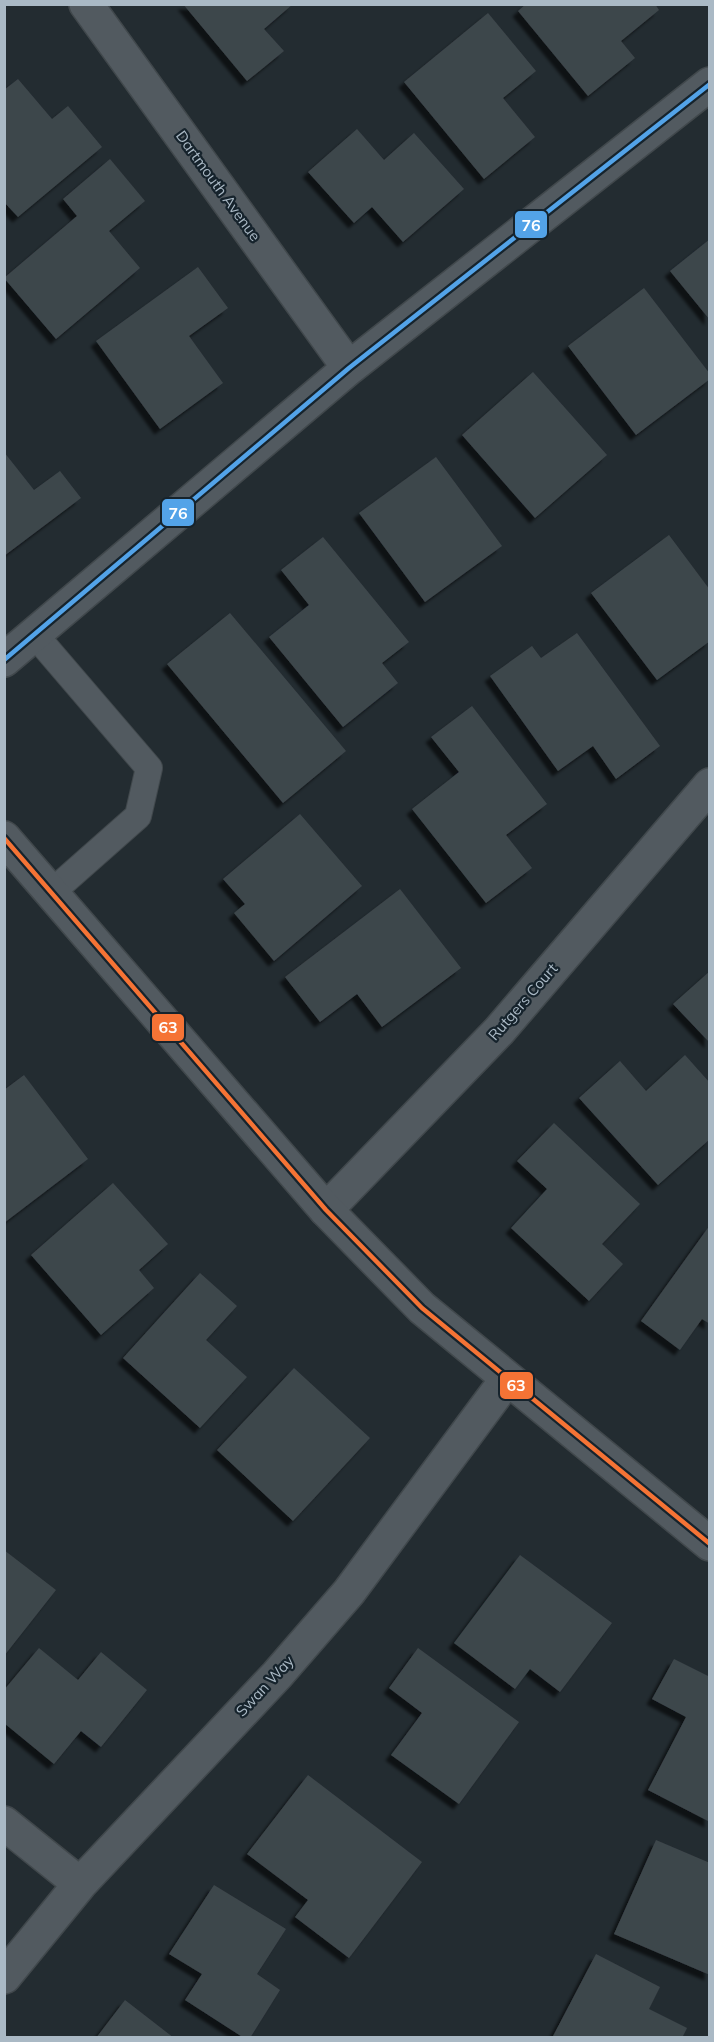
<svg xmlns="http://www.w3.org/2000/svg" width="714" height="2042" viewBox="0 0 714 2042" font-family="Mulish,sans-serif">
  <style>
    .building { fill: #3e464b; filter: url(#shadow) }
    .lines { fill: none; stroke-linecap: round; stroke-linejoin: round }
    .service-casing { stroke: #41484c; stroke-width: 28 }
    .minor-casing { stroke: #41484c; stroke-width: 36 }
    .tertiary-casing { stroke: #41484c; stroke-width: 36 }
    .service { stroke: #525a60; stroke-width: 26 }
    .minor { stroke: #525a60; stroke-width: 33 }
    .tertiary { stroke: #525a60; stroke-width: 33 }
    .bus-1-casing { stroke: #16232c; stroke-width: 9 }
    .bus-2-casing { stroke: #16232c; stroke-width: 9 }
    .bus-1 { stroke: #53a3e8; stroke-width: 4.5 }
    .bus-2 { stroke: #f57335; stroke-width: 4.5 }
    .labels { text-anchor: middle; stroke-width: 4.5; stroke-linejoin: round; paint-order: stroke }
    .street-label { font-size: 15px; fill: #aab9c5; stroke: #16232c }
    .line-badge { stroke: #16232c; stroke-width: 2 }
    .badge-label { font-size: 16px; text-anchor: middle; font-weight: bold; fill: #fff }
  </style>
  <defs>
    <filter id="shadow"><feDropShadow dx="-5.5" dy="5.5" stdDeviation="1.5" flood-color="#0009"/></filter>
  </defs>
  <rect width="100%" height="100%" fill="#232c31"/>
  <path class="building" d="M183,4h110l-29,25 20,22 -37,30z
    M526,4h129l4,6 -38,31 14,17 -47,38 -70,-85z
    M488,13l48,58 -33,27 32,39 -51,42 -80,-97z
    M18,79l34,40 16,-13 34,41 -84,70 -14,-15v-112z
    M357,129l27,31 30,-27 50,56 -61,53 -31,-35 -18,16 -46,-51z
    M110,159l35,42 -36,30 31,37 -84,71 -52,-61 73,-62 -14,-17z
    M710,239v81l-40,-49z
    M198,267l30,41 -39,28 34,47 -63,46 -64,-88z
    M644,288l66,86v5l-74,56 -68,-89z
    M533,372l74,83 -72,63 -73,-83z
    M4,452l30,38 26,-19 21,27 -77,58z
    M436,457l66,89 -77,56 -66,-89z
    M669,535l41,55v51l-53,39 -66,-87z
    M323,537l86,105 -27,21 16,20 -55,44 -74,-90 40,-32 -28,-35z
    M230,613l116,138 -63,52 -116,-139z
    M577,633l83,113 -44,33 -23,-33 -35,25 -68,-95 42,-30 9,12z
    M472,706l75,98 -41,31 26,33 -46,35 -74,-94 47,-37 -28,-35z
    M300,814l62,72 -88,75 -40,-48 11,-9 -22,-25z
    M400,889l61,79 -79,59 -25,-33 -37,28 -35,-45z
    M710,971v72l-37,-39z
    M685,1055l25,28v56l-52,46 -79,-87 41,-37 26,30z
    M24,1075l64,84 -84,64v-133z
    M554,1123l86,81 -38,40 21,20 -34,37 -78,-73 36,-39 -30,-28z
    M113,1183l55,61 -29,26 15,18 -53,47 -70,-80z
    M710,1225v99l-8,-5 -22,31 -39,-29z
    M200,1273l37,33 -31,34 41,37 -47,51 -77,-70z
    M294,1368l76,70 -77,83 -76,-71z
    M4,1550l52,40 -52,66z
    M520,1555l92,68 -52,69 -30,-23 -15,20 -61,-46z
    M39,1648l39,32 23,-28 46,38 -46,57 -20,-16 -27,33 -50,-41v-33z
    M418,1648l101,74 -60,82 -68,-49 31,-42 -33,-25z
    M674,1659l36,18v145l-62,-32 38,-73 -34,-18z
    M308,1775l114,87 -73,96 -54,-41 13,-17 -61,-46z
    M656,1840l54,23v112l-96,-41z
    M214,1885l72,44 -29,45 23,16 -30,48h-6l-59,-38 17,-26 -33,-20z
    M596,1954l64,33 -11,22 38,19 -5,10h-130z
    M125,2000l49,38h-78z"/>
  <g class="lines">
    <g class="service-casing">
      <path id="service" d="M35,635l114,133 -11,48 -86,76"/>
    </g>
    <g class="minor-casing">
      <path id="minor" d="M86,4l263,364
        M4,660l345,-292 361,-284
        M326,1210l173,-179 211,-246
        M4,1823l76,61
        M4,1977l76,-93 197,-209 72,-83 158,-213"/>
    </g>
    <g class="tertiary-casing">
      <path id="tertiary" d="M4,838l322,372 96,98 288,236"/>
    </g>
    <use href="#service" class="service"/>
    <use href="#minor" class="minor"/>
    <use href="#tertiary" class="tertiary"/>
    <g class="bus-1-casing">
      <path id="bus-1" d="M4,660l345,-292 361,-284"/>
    </g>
    <g class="bus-2-casing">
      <path id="bus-2" d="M4,838l322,372 96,98 288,236"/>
    </g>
    <use href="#bus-1" class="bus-1"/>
    <use href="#bus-2" class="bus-2"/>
  </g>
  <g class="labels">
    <g class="street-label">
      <text transform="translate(218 186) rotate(54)" y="5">Dartmouth Avenue</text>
      <text transform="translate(523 1002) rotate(-49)" y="5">Rutgers Court</text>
      <text transform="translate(265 1686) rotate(-47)" y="5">Swan Way</text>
    </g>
  </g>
  <g class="line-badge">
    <rect x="514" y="210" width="34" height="29" rx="6" fill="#53a3e8"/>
    <rect x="161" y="498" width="34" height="29" rx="6" fill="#53a3e8"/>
    <rect x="151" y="1013" width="34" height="29" rx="6" fill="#f57335"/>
    <rect x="499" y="1371" width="35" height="29" rx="6" fill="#f57335"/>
  </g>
  <g class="badge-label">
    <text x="531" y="231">76</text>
    <text x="178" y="519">76</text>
    <text x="168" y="1033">63</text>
    <text x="516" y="1391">63</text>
  </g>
  <rect width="714" height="2042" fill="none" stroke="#aab9c5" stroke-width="12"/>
</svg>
